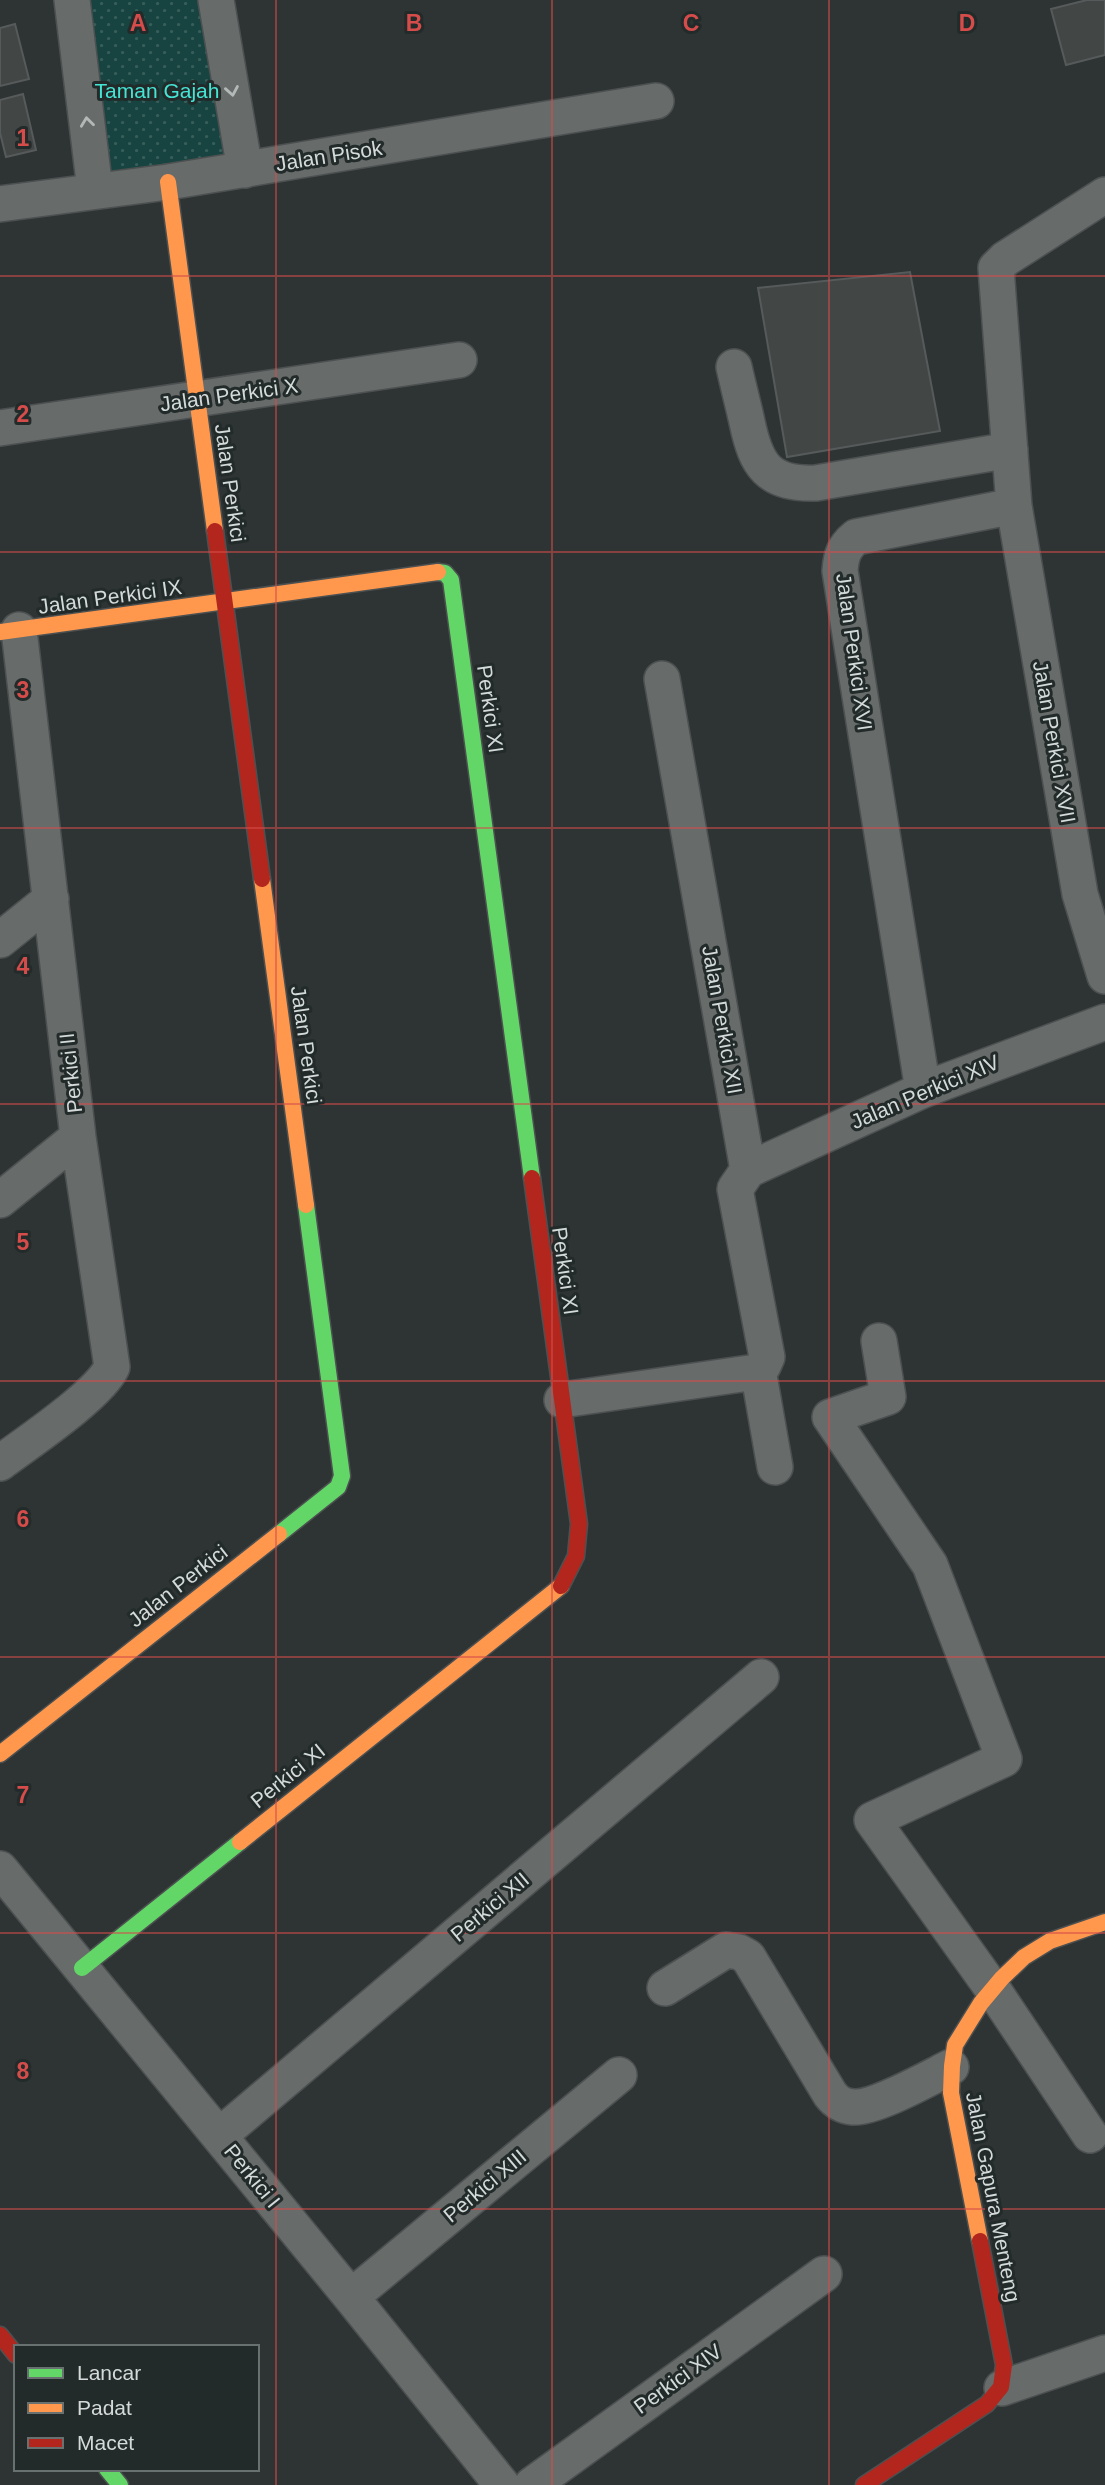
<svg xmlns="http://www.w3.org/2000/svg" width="1105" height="2485" viewBox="0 0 1105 2485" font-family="Helvetica,sans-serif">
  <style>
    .park { fill: url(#park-dots) }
    .building { fill: #424746; stroke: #565a5a; stroke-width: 2 }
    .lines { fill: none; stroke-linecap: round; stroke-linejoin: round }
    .street-casing { stroke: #4c5050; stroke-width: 38 }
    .fast-casing { stroke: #4c5050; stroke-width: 19 }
    .slow-casing { stroke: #4c5050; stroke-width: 19 }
    .jam-casing { stroke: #4c5050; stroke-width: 19 }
    .street { stroke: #676b6a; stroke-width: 35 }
    .fast { stroke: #63d668; stroke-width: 16 }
    .slow { stroke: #ff974d; stroke-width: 16 }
    .jam { stroke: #b3261e; stroke-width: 16 }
    .oneway { stroke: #b3b9b8 }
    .grid { fill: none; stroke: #d64c4b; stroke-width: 2; stroke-opacity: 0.55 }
    .labels { text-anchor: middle; stroke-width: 6; stroke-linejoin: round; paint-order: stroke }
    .park-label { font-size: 21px; fill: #45e5d5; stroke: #222b2a }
    .street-label { font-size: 21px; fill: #d4dad9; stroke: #222b2a }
    .grid-label { font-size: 23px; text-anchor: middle; font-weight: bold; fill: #d64c4b; stroke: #222b2a; stroke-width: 6; stroke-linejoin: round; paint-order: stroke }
  </style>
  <defs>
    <pattern id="park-dots" width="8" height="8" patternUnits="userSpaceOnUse" patternTransform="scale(1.75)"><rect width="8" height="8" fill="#174440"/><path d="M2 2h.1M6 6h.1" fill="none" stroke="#385e5b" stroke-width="1.8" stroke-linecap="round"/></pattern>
  </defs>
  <rect width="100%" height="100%" fill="#2e3333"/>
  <path class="park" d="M72,0h144l29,170 -150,20z"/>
  <path class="building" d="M1087,0h18v55l-39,10 -15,-56z
    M15,24l14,55 -29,7v-58z
    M23,94l13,56 -30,7 -6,-24v-33z
    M910,272l30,159 -153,26 -29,-169z"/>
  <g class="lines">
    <g class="street-casing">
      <path id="street" d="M72,0l23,190
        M216,0l29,170
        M1105,195l-100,64 -9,9 18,238 66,388 25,82
        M0,204l168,-22 488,-81
        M734,367c4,18 9,37 13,55 9,43 21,63 69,61l194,-33
        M0,428l459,-68
        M662,679l86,491
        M0,940l51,-41
        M923,1090l-83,-519c1,-16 4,-24 16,-34l158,-31
        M0,1200l78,-63
        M879,1341l9,56 -58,20 100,148 74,194 -132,61 120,168 98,147
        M758,1370l17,97
        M562,1400l194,-28 7,-6 4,-9 -32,-168 13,-19 175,-80 182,-68
        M0,1463c28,-21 99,-68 112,-96l-34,-230 -59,-507
        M0,1869l351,428 151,188
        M665,1988l61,-38 13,2 9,5 82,137c6,8 12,12 23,13 21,2 76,-29 98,-40
        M219,2136l542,-459
        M351,2297l268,-222
        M1002,2388l103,-35
        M532,2485l292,-211"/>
    </g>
    <g class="fast-casing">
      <path id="fast" d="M438,572l7,1 6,7 81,598
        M279,1534l59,-47 4,-11 -36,-271
        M82,1968l158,-126
        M107,2469l13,16"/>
    </g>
    <g class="slow-casing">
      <path id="slow" d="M168,182l47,349
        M0,632l438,-60
        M262,879l44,326
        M0,1754l279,-220
        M240,1842l321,-256
        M980,2241l-29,-148 1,-27 3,-21 26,-42 21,-25 22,-21 26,-16 55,-19"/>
    </g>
    <g class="jam-casing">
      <path id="jam" d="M215,531l47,348
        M532,1178l47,346 -3,32 -15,30
        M0,2335l16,20
        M864,2485l123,-81 14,-17 3,-22 -24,-124"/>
    </g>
    <use href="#street" class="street"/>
    <use href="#fast" class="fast"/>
    <use href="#slow" class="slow"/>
    <use href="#jam" class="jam"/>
  </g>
  <defs><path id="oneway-chevron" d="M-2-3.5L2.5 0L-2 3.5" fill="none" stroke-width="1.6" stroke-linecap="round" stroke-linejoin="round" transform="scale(1.75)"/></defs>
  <g class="oneway">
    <use href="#oneway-chevron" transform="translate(232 91) rotate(80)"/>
    <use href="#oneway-chevron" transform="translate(87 122) rotate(-97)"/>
  </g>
  <path class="grid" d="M276,0v2485M552,0v2485M829,0v2485M0,276h1105M0,552h1105M0,828h1105M0,1104h1105M0,1381h1105M0,1657h1105M0,1933h1105M0,2209h1105"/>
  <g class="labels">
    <g class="park-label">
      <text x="157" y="98">Taman Gajah</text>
    </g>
    <g class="street-label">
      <text transform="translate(329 156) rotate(-9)" y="7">Jalan Pisok</text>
      <text transform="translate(229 395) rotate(-8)" y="7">Jalan Perkici X</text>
      <text transform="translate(230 483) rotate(82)" y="7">Jalan Perkici</text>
      <text transform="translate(110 597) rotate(-8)" y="7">Jalan Perkici IX</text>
      <text transform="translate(854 652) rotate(82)" y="7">Jalan Perkici XVI</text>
      <text transform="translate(490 709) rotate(82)" y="7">Perkici XI</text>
      <text transform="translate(1054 742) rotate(80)" y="7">Jalan Perkici XVII</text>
      <text transform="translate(722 1020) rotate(80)" y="7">Jalan Perkici XII</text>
      <text transform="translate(306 1045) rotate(82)" y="7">Jalan Perkici</text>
      <text transform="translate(71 1073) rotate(-96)" y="7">Perkici II</text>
      <text transform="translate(925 1092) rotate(-23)" y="7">Jalan Perkici XIV</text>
      <text transform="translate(565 1271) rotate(82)" y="7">Perkici XI</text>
      <text transform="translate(178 1586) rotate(-38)" y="7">Jalan Perkici</text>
      <text transform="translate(288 1776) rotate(-39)" y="7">Perkici XI</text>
      <text transform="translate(490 1907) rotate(-40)" y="7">Perkici XII</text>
      <text transform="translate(252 2176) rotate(51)" y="7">Perkici I</text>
      <text transform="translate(485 2186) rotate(-40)" y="7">Perkici XIII</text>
      <text transform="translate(993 2197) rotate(79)" y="7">Jalan Gapura Menteng</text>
      <text transform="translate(678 2379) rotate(-36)" y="7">Perkici XIV</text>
    </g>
  </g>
  <g class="grid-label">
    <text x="138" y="31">A</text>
    <text x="414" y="31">B</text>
    <text x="691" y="31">C</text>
    <text x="967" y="31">D</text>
    <text x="23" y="146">1</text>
    <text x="23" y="422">2</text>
    <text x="23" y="698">3</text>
    <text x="23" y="974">4</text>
    <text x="23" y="1250">5</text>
    <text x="23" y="1527">6</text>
    <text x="23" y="1803">7</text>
    <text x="23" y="2079">8</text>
  </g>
  <rect x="14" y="2345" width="245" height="126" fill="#222b2a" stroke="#697170" stroke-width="2"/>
  <rect x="28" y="2368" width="35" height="10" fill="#63d668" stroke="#697170" stroke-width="2"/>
  <text x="77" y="2380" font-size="21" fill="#d4dad9">Lancar</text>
  <rect x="28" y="2403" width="35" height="10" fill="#ff974d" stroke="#697170" stroke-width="2"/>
  <text x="77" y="2415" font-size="21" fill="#d4dad9">Padat</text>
  <rect x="28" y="2438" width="35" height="10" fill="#b3261e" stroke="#697170" stroke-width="2"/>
  <text x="77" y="2450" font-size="21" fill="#d4dad9">Macet</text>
</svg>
